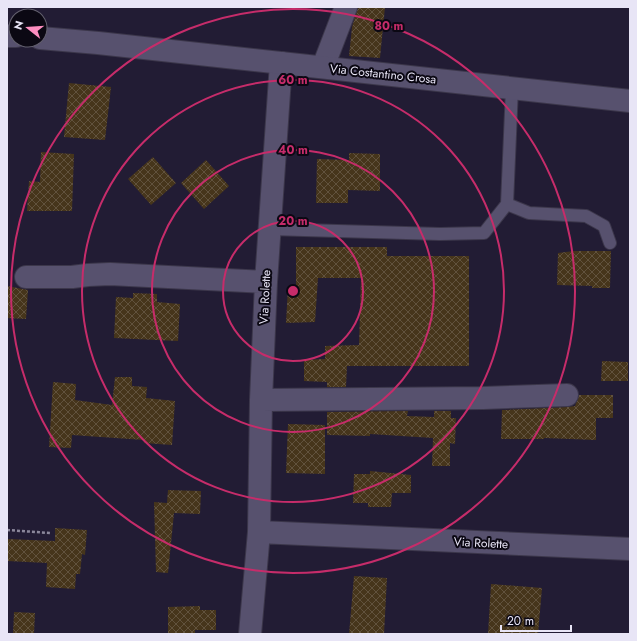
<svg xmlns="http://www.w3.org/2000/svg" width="637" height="641" viewBox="0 0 637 641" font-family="Jost,sans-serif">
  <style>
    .building { fill: url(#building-cross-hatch) }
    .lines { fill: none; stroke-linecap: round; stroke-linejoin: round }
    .service-casing { stroke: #3c374b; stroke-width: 14 }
    .minor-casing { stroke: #3c374b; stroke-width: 24 }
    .tertiary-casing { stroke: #3c374b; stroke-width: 24 }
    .path { stroke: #8b879b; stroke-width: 2.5; stroke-dasharray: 3 2; stroke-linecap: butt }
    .service { stroke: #57516e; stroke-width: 12 }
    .minor { stroke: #57516e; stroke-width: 22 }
    .tertiary { stroke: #57516e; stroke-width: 22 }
    .ring { fill: none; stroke: #c62c6a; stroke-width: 2 }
    .labels { text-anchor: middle; stroke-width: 4; stroke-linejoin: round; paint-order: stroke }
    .street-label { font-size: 12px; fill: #e8e5f6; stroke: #0b0813 }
    .centre { fill: #c62c6a; stroke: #0b0813; stroke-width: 2 }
    .ring-label { font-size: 12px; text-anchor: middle; font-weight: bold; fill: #c62c6a; stroke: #0b0813; stroke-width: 4; stroke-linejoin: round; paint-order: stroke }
  </style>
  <defs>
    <pattern id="building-cross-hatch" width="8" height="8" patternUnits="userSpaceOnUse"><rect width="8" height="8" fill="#46351b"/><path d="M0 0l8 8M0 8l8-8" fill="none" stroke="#61523d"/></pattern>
  </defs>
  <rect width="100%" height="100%" fill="#221c34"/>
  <path class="building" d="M358,7h27l-5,51 -31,-2 3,-29z
    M69,83l42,4 -6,53 -41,-3z
    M41,152l33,2 -2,57h-45l2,-30 11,1z
    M349,153l31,1v37l-32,-1v13h-32l1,-44 32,1z
    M153,157l23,26 -25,22 -23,-26z
    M206,160l23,26 -25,23 -23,-26z
    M296,247h91v9h82v110h-122l-1,21h-19v-5l-23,-1v-21l21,-1v-13l34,-1 2,-67h-43l-3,44 -29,1 2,-36 8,1z
    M574,251h37l-1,37h-18v-2l-35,-1 1,-32z
    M7,286l21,4 -2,29 -19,-1z
    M133,293l24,1v8l23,2 -2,37 -64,-3 2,-41 17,1z
    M602,361l26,1v19h-27z
    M115,377h17v9l15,1 -1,11 29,3 -3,44 -28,-2v-3l-72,-5 -1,13 -22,-1 4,-65 23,2 -1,16 37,5z
    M579,395h34v23h-17v22l-52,-2v1h-43l1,-29 66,-3 7,-1z
    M408,411l-1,5 27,1v-6h17v7h5l-1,26 -5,-1v23h-18l1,-28 -63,-4v2l-43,-1v-23z
    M288,424l37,1v49l-39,-1z
    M370,471l41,4v18h-19l-1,14h-23v-4h-15l1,-29h16z
    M168,490l33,1 -1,23 -26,-1 -6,60 -12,-1 -2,-70 13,1z
    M55,528l32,2 -2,25 -3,-1 -2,20h-4l-1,15 -29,-2 1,-24 -40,-2v-22l48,2z
    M354,576l33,2 -3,56h-35z
    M491,584l51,4 -4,46h-50z
    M200,606v4h16v20h-21v4h-27v-27z
    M14,612l21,1 -1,21h-21z"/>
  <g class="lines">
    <g class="service-casing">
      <path id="service" d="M507,204l22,9 57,3 18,10 6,17
        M270,229l170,5 44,-1 23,-29 5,-116"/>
    </g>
    <g class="minor-casing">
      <path id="minor" d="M323,67l23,-60
        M26,277h46l16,-2 22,-1 156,8
        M261,400l222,-2 84,-3
        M259,532l371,17
        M250,634l9,-102 2,-132 5,-118 15,-219"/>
    </g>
    <g class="tertiary-casing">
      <path id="tertiary" d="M7,36h9
        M40,38l58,5 532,58"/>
    </g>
    <path class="path" d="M7,530l43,3"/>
    <use href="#service" class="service"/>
    <use href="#minor" class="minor"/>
    <use href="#tertiary" class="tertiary"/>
  </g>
  <g class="ring">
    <circle cx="293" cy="291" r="70"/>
    <circle cx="293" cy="291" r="141"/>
    <circle cx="293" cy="291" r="211"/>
    <circle cx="293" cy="291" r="282"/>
  </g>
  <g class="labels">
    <g class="street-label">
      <text transform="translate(383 74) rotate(6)" y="4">Via Costantino Crosa</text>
      <text transform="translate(265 297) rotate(-87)" y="4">Via Rolette</text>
      <text transform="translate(481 543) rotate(3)" y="4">Via Rolette</text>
    </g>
  </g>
  <circle cx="293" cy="291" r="6" class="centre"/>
  <g class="ring-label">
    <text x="389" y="30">80 m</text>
    <text x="293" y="84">60 m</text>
    <text x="293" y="154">40 m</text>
    <text x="293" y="225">20 m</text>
  </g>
  <rect width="637" height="641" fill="none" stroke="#e8e5f6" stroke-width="16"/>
  <g transform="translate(28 28) rotate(287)"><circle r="19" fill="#0b0813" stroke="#63606e"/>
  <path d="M0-3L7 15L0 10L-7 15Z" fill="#fd8ec0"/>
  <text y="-6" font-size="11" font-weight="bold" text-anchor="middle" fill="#e8e5f6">N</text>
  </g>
  <path d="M501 625v6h70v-6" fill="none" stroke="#e8e5f6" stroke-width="2"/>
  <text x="507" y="625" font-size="12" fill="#e8e5f6" stroke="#0b0813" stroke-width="3" paint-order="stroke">20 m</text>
</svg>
